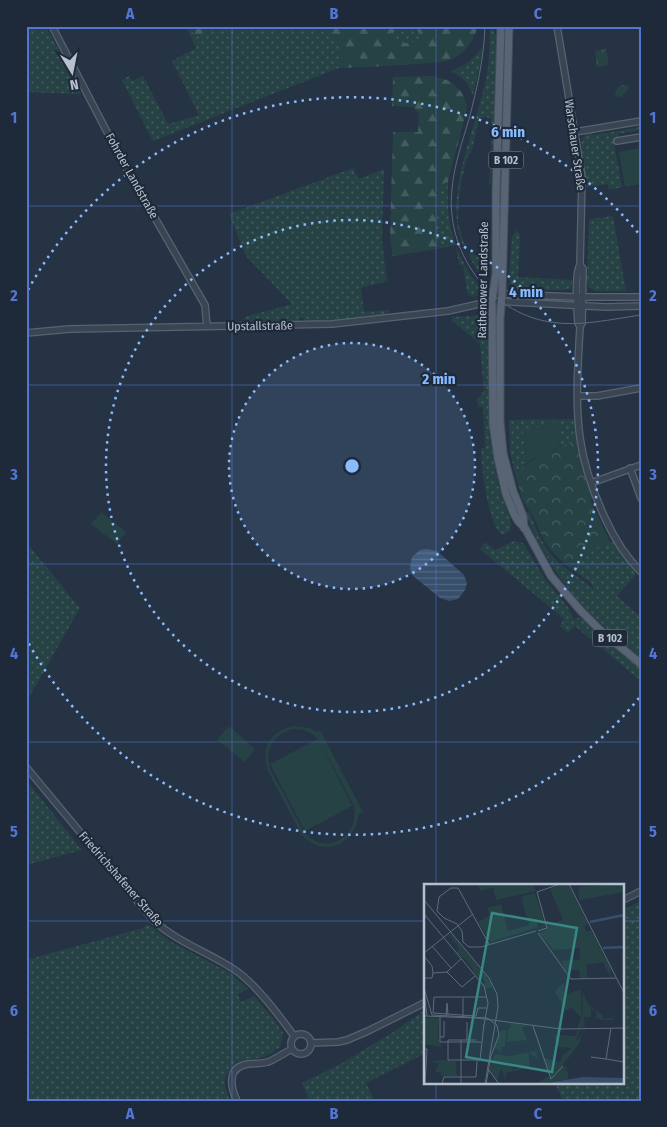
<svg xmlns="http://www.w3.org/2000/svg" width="667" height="1127" viewBox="0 0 667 1127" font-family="'Fira Sans Condensed',sans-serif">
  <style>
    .grass { fill: url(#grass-dots) }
    .forest { fill: url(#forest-firs) }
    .park { fill: url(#park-crowns) }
    .pitch { fill: #274245; fill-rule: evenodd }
    .water { fill: url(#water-rules) }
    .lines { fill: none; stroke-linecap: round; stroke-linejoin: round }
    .minor-casing { stroke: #586371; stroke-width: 8 }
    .major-casing { stroke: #434e5d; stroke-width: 9 }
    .minor { stroke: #394553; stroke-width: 5.5 }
    .major { stroke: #586473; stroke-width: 7 }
    .tram { stroke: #5b697a; stroke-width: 1 }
    .grid { fill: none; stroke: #5376d4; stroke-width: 1; stroke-opacity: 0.55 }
    .ring { fill: none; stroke: #8abbff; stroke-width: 2.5; stroke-dasharray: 2.5 5 }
    .labels { text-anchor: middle; stroke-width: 4.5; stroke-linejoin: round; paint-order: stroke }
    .shield { fill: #1e2a39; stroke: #8993a1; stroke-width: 1 }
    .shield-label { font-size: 11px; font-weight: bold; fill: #b7c0cd }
    .street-label { font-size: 12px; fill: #b7c0cd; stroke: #1e2a39 }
    .inset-river { fill: none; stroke: #384f6c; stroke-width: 2.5 }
    .inset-road { fill: none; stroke: #5f6b7b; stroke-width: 1 }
    .view { fill: #398886; fill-opacity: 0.15; stroke: #398886; stroke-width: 2.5 }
    .inset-edge { fill: none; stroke: #b7c0cd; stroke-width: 2.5 }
    .centre { fill: #8abbff; stroke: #1e2a39; stroke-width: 2.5 }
    .ring-label { font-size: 15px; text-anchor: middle; font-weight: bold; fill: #8abbff; stroke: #1e2a39; stroke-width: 4.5; stroke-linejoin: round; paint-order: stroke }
    .neatline { fill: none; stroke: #5376d4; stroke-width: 2 }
    .grid-label { font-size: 16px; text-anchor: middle; font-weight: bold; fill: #5376d4 }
  </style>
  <defs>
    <pattern id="grass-dots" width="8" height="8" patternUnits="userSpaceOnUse" patternTransform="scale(1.25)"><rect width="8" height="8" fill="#274245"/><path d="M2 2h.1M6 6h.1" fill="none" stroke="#445c5f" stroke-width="1.8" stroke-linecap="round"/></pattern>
    <pattern id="forest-firs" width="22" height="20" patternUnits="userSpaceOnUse" patternTransform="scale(1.25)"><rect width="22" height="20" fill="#274245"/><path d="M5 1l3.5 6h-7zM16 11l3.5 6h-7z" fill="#445c5f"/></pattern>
    <pattern id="park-crowns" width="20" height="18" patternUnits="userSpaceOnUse" patternTransform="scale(1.25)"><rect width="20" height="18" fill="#274245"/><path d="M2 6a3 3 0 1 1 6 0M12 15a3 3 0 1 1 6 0" fill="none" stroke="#445c5f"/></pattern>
    <pattern id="water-rules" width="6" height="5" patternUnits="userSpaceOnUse" patternTransform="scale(1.25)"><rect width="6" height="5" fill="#384f6c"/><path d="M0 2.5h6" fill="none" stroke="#536780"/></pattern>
  </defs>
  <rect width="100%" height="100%" fill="#253344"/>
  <path class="grass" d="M26,26h20l35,68 -55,-2z
    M186,26l11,10 12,-4 2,-6h118l13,23 -3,19 -186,73 -31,-61 7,-4 3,5 11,-5 25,48 31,-9 -27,-54 24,-13z
    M417,26l3,16 -17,1 -16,-9z
    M490,26h3l4,15 -6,143 -2,1 3,-61 -1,-5 -5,-2 -7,2 -7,31 -5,8 -6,25 -2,16 -1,24 6,20 3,4 -2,3c-25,-48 11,-121 21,-171 4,-17 3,-35 4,-53z
    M482,47l-1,13 -8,35c-6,-13 -9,-17 -22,-24 13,-4 23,-13 31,-24z
    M641,127v3l-23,4v4l-5,1 9,48 -13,3 -1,-6 -21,3 -6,-44c2,-6 4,-9 11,-11l1,3z
    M353,168l5,11 26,-10 -2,72 5,40 -26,7 3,24 26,-2 -3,4 -4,1c-26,2 -52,6 -77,7l-3,-4h-4v4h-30l-26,-2 2,-3 47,-13 -46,-48 -17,-42z
    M448,182c-1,23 0,42 8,63l-14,3 -8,-12 8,-53z
    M613,216l13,75h-30l-7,-3 -2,-6 2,-63z
    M517,230l3,5 -2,42 54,3v5l-2,4 -7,1h-46l-6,-3 -2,-10 3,-41z
    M488,236l3,2 -2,33 -5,9 -15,-23 1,-4 8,3 9,-13z
    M456,247l13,26 11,14 -3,5 1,4 -6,1 -5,-5 -4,-27h-4z
    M483,314l4,3 2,115 9,52 13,38c1,7 -2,11 -9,13 -14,-10 -21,-69 -21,-87h4l-2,-41h-5v-3l-2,-3 8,-10 -4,-47 -28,-23v-4l20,-1z
    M574,419l4,20 -18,8 -2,-25 -15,5 -20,2 4,34 -12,10 -5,-21 -1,-32z
    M529,511c9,22 15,40 35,56 10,8 22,14 31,24l-4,-8 -25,-18 9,-3 34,-22 2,3 3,-2 12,18 12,13 -21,24 24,21v41l-39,-33 -21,-20 -26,-34 -19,-33 -11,-25z
    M516,540v2l7,1 2,3 20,33 23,28 6,13 5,-3 5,3 15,15 42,34v12l-66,-55 -7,7 -8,-7 4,-7 -84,-70 5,-7 10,8z
    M26,542l54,66 -53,93 2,-24 -3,-14z
    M26,781h1l55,69 -56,15z
    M641,901v200h-78l-8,-18h68v-173z
    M148,924l22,17 60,32 18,16 -10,5 3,8 13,-6 20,23 9,14 -3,14 -15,10 -23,3 -6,3 -4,3 -7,12v8l5,15h-204v-141l117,-32z
    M426,1009v44l-60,30 9,18h-65l-8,-18 35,-17 58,-35z"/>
  <path class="forest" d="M186,26h25l-2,6 -12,4z
    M329,26h87l-28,8 15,9 17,-1 -3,-16h61c-4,14 -12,26 -26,33 -10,4 -24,4 -35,5 -26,2 -52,3 -78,4l3,-19z
    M433,76l14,4 9,6 6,7 5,12 -2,12 -17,65 -6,2 -8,52 8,12 -49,8 -3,-18 3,-106h25l1,-17 -5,-8 -22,-1 1,-29z"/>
  <path class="park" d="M606,49l3,16 -12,2 -2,-16z
    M622,85h4l4,2 -9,10 -6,-1 2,-8z
    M578,439l8,40 8,19 -4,2 19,40 -34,22 -9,3 -15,-15 -7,-10 -10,-22 -12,-19 -7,-26 28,-21 17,-5z"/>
  <path class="pitch" d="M640,148l1,36 -16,3 -6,-35z
    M545,422h13l2,25 -17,5 -16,11 -5,-34 20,-2z
    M101,512l25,20 -9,12 -26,-20z
    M229,726l26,23 -10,13 -28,-22z
    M293,726l17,2 7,4 3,-2 43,82 -4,2c-5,32 -36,45 -58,20l-33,-63c-8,-23 3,-40 25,-45zM293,729c11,0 19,3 25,10l-48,25 35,67 47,-25 -33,-66 35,66c6,36 -36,52 -53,21 -6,-11 -12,-23 -18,-35 -5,-9 -12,-18 -14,-28 -4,-18 8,-31 24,-35z"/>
  <path class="water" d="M427,549l10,2 27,24 3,8 -2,7 -7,9 -9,2 -9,-3 -28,-23 -2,-7 2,-11 8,-7z"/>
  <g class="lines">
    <g class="minor-casing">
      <path id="minor" d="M52,26l69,133 84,146 2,21
        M557,26l25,151 -2,88c-6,9 -3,45 -2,58l2,4
        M575,132l66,-11
        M617,141l24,-4
        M580,265l3,4 -1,54 -2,4c-2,36 -5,75 0,111 4,28 13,54 25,80 9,20 20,38 36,54
        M492,301l10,-7 75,3h64
        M26,333l44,-4 262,-5 116,-13 44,-10 114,6 35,-1
        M578,396h19l44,-8
        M630,468l11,30
        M591,483l50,-18
        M26,767l127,153c24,22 55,32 82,50 21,14 44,45 59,66
        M623,900l18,-9
        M291 1044a10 10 0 1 1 20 0a10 10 0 1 1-20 0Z
        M311,1043l27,-1 9,-2 21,-9 58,-29
        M237,1101c-7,-15 -10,-34 11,-37 7,-1 13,0 20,-2 8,-3 16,-9 24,-13"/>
    </g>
    <g class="major-casing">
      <path id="major" d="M501,26l-5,166v81l-4,28 1,123 5,35 8,35 8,20 4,7 7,7 26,48 29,34 20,20 41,34
        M509,26l-7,268 -2,25v102l3,32 10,38 10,25 1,12"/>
    </g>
    <use href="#minor" class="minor"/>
    <use href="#major" class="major"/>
    <path class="tram" d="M485,26c-1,32 -8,63 -16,93 -7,24 -15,46 -17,70 -7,62 36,123 98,133 30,5 62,-3 91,-7"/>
  </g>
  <path class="grid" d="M232,26v1075M436,26v860M26,206h615M26,385h615M26,564h615M26,742h615M26,921h400M623,921h18M436,1083v18"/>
  <circle cx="352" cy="466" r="123" fill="#8abbff" fill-opacity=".12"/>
  <g class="ring">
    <circle cx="352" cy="466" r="123"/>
    <circle cx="352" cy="466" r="246"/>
    <path d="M639 698A369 369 0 0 1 28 642M28 290A369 369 0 0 1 639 234"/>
  </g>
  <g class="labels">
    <g class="shield">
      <rect x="488.5" y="151.5" width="35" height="17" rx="4"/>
      <rect x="592.5" y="629.5" width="35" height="17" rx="4"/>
    </g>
    <g class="shield-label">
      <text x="506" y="164">B 102</text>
      <text x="610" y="642">B 102</text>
    </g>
    <g class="street-label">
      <text transform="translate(575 145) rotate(82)" y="4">Warschauer Straße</text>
      <text transform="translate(132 176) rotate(61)" y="4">Fohrder Landstraße</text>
      <text transform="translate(483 280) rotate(-89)" y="4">Rathenower Landstraße</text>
      <text transform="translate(260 326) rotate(-1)" y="4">Upstallstraße</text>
      <text transform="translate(121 879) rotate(49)" y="4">Friedrichshafener Straße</text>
    </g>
  </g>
  <g transform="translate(424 884)">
    <rect width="200" height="200" fill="#253344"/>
    <path d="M54,0h55l3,7 -40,9 -3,-12 -13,3zM139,0l15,30v20l11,2 4,8 -2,20h-5l2,15h-8l-1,-9 -13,1 -5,-10 19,-1v-12l-26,2 -15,-17 8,-3v-5l16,-5 -13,-31zM154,0l1,3 45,-3v8l-45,8zM111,9l9,27 -7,2 1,5 -48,15 -12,-20 12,-7 -3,-7 14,-4 7,27 21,-6 -8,-28zM27,50l33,39 9,14 -7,2 -3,-5 3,-2 -4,-6 -3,3 -12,-18 -11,-9 3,-3 -2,-4 -7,-9 -5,3zM140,98v12l17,-4 1,34 1,-32 5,12 15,12v3l9,-1 2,-3 -1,5h-11l-6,-3v-6l-5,-2v8h-7l1,10h6l-14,1 4,-11 -10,-10 -5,4 -11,-19zM0,134h15l-1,20 4,9 -18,-3zM85,139l19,3 -6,1 5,13 -20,2 2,-15h3zM153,146h3l-5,12 7,-8 -3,10 -17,22 7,2 -5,2 4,1v8l-32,5 13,-8 -5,-18 16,4 2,-6 10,-8 -14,-1 -4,-12 22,1zM112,167l2,8 -9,-6v12l-19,3v-12zM18,176l14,1 1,15h-16v-4h-6l4,-9 -13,-1z" fill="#274245"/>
    <path d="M139,0h5l20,40 -4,2 3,6 4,-2 19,37 1,11 -8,-16 -12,2 -2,-14 3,-6 -3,-1v-7l-11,-1v-21zM77,146h6l-2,16 -4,2 2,5 -8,-5zM71,170l15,2 3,14 13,-7 4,4 -24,6v7l-5,-11 -4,12 -8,-10z" fill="#274245"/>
    <path d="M159,193l41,1v6h-83z" fill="#384f6c"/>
    <path class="inset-river" d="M166,38l34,-7M179,64l21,-1"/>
    <path class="inset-road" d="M145,0l55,109M0,16l65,78 8,16 1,13 -13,77M0,30l60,72 4,17 -4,22M114,47l9,-3 -10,-36 23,-8M114,49l33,46 45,-1M65,60l-31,-56h-7l-12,9 -2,14 7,7 13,6 5,7 1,11 6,5h12l55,-16M8,62l19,22M0,69l49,-39M0,72l8,10 1,7 -1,5h-8M23,88l15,15 13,-11M9,89l14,-1 14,-13M0,104l8,27 55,3 10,7 2,10 -8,21 -5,28M0,107l3,25M63,124h-9l-2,8 -43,-3 1,-16h53M22,131l1,-12 1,12M0,132l53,2 84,11 63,-1M16,133v25h41M39,133v-19M109,142l18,53 12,-13M187,144l-5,31 18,3M16,153h4v-16M43,156v-18M52,156h-28v20h32l4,-36M0,165h3l-2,35M167,173l15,2M64,185l11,15M18,200l2,-7h32l1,-16M37,200v-44"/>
    <path class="view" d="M68,29l85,15 -25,144 -86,-15z"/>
    <rect width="200" height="200" class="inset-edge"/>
  </g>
  <circle cx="352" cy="466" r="8" class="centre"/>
  <g class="ring-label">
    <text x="508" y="137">6 min</text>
    <text x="526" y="297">4 min</text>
    <text x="439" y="384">2 min</text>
  </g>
  <rect width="667" height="1127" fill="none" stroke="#1e2a39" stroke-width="55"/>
  <g transform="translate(72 72) rotate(170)" stroke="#1e2a39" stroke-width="4" paint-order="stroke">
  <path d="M0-4L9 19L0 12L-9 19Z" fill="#b7c0cd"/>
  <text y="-8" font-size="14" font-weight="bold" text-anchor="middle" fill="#b7c0cd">N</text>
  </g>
  <rect x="28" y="28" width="612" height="1072" class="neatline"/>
  <g class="grid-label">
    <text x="130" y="19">A</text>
    <text x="334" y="19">B</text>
    <text x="538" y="19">C</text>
    <text x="14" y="123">1</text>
    <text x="653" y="123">1</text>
    <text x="14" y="301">2</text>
    <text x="653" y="301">2</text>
    <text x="14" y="480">3</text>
    <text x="653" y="480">3</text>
    <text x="14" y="659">4</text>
    <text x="653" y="659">4</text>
    <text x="14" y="837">5</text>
    <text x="653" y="837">5</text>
    <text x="14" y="1016">6</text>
    <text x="653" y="1016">6</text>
    <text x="130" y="1119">A</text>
    <text x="334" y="1119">B</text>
    <text x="538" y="1119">C</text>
  </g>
</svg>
